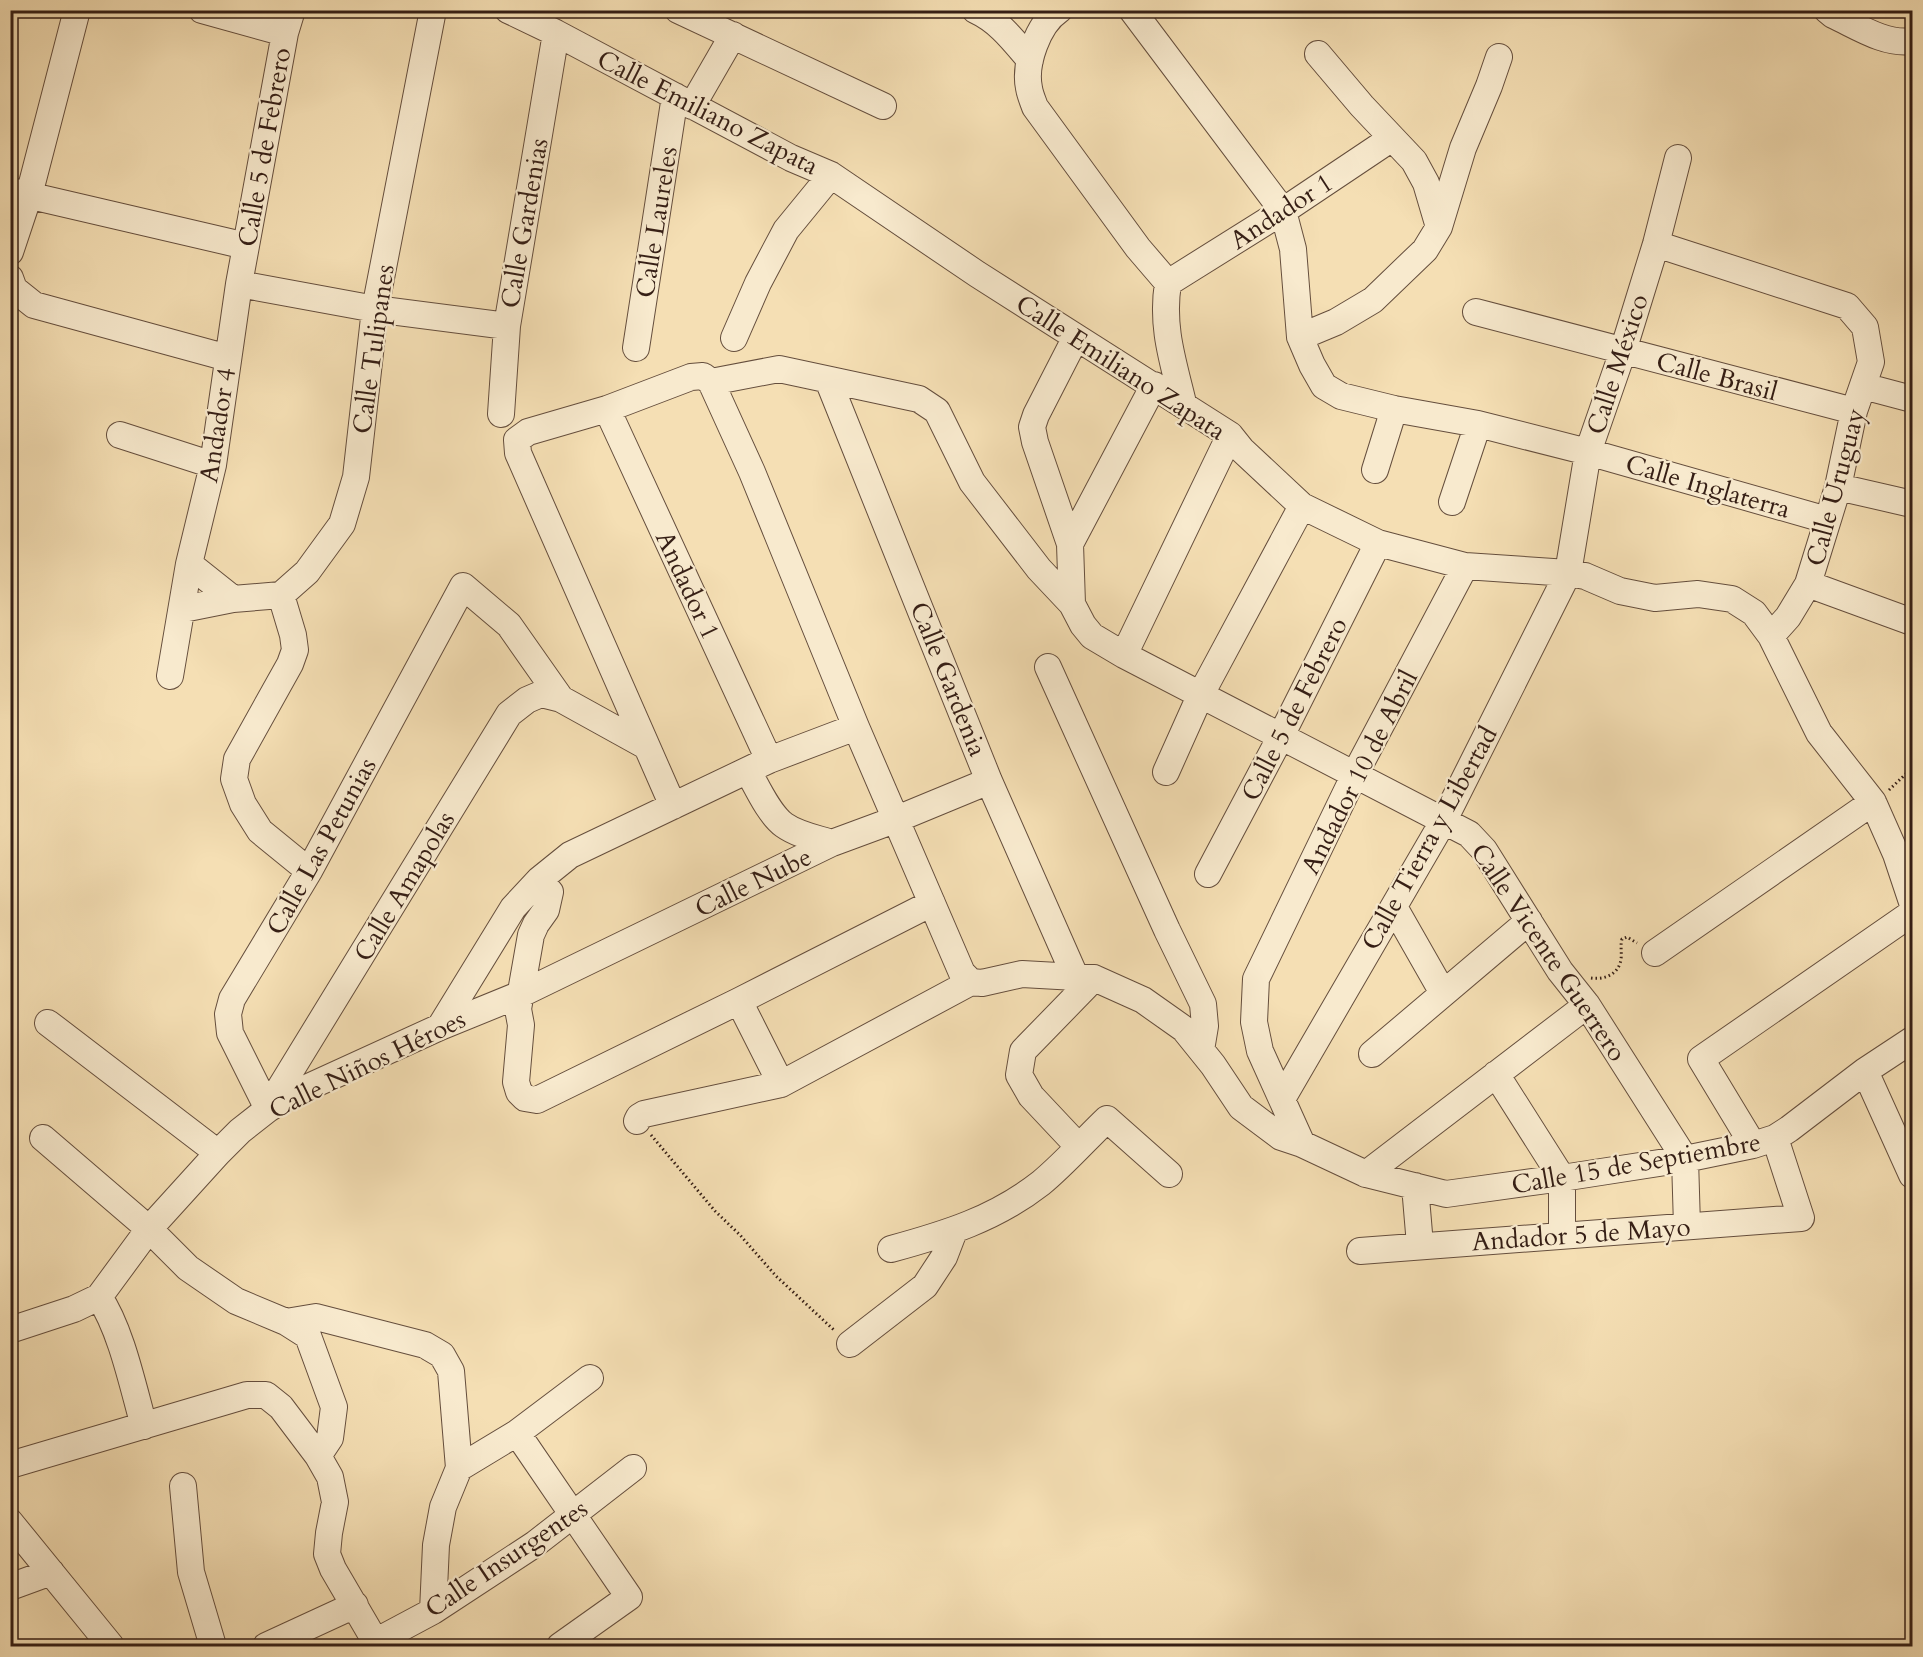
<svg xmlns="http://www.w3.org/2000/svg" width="1923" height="1657" viewBox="0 0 1923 1657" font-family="Cardo,serif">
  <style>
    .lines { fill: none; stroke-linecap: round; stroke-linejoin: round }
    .minor-casing { stroke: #654e3d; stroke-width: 28 }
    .path { stroke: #351e15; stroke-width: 3; stroke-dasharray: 1.5 3; stroke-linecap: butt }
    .minor { stroke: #f8eace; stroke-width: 26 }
    .labels { text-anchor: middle; stroke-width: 4.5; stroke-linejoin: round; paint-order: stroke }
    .street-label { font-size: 26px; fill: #351e15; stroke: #f8eace }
  </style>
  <rect width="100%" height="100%" fill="#f5dfb4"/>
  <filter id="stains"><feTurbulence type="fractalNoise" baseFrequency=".00333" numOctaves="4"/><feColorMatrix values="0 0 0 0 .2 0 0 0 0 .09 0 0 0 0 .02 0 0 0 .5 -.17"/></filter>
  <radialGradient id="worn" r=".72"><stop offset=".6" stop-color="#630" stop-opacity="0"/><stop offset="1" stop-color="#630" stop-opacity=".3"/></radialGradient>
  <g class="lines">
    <g class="minor-casing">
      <path id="minor" d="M202,10l83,23
        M508,10l48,23 235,125 40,17 146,99 253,161 12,15 60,56 76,37 87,23 103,7 17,3 35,15 35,7 43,-4 34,5 22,14 17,23 48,97 54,69 23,52 16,48
        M678,10l205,96
        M975,10c24,11 38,30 55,50
        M1059,10c-21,14 -35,54 -30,78 1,7 4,13 6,19l103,141 30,35c-7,44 5,78 15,120
        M1132,10l151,201 10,38 7,88 12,28 12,21 17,10 53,13 84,15 110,28 239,68
        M1827,10l6,5c24,11 52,30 79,26
        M1318,54l44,52 52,55 12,22 13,44
        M692,106l41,-71
        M10,191l236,55
        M1656,244l191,62 18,21 6,35 -17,49 -16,76 -30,97 -20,33 -17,19
        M10,252l19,-57 48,-185
        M10,278l4,11 20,16 194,53
        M1168,283l115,-72 109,-73
        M239,284l136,25 132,17
        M1476,312l378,99
        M1076,337l-40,78 -4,12 3,15 35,102 2,60 11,21 9,11 32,19 345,179 15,16 76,121 27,34 98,154 2,67
        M1300,337l36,-15 37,-22 52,-50 14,-23 24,-79 26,-62 10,-29
        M734,338l24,-55 28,-53 45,-55
        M636,348l39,-252
        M828,380l161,401 86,195
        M711,382l68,-13 140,30 18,12 35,71 67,87 33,35
        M1863,386l49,13
        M607,409l162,351
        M501,414l6,-88 49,-293
        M120,435l93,30
        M1375,470l19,-61
        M1838,487l74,17
        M1452,502l26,-78
        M1070,544l84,-159
        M189,564l44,35
        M1808,584l104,38
        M183,609l50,-10 48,-4
        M1124,655l106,-220
        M1048,667l119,263 36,74 2,22 -4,24
        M170,676l19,-112 24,-99 26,-181 46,-251 7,-23
        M748,771c9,16 21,43 36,54 14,10 32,13 48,18
        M1166,772l34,-76 102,-190
        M673,806l-155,-353 -1,-13 11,-8 79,-23 84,-32 12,-1 8,6 41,90 104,255 106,246 9,9
        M309,871l-49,-40 -17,-27 -9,-25 3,-20 53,-95 5,-14 -2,-15 -12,-40 26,-23 35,-48 14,-47 19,-168 58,-299
        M1208,874l73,-138 97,-193
        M539,880l11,12 -4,18 -10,14 -5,11 -13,74 3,16 -5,57 3,10 6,6 12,2 202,-99 193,-98
        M1394,907l49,86
        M1655,953l218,-151
        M739,1001l42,83
        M48,1023l170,130
        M440,1027l73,-119 26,-28 31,-25 199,-95 87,-33
        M1372,1054l157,-133
        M1865,1071l47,104
        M1496,1074l66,104v57
        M1282,1099l162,-279 124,-247 20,-121 35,-101 33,-107 22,-86
        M269,1106l240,-392 18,-14 14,-6 20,5
        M268,1109l-38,-76 -2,-19 4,-15 77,-128 154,-285 46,39 52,74 85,47
        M637,1121l2,-4 5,-3 137,-30 190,-102 11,1 40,-9 72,4 49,22 41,29 29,36 28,42 40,30 21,7 64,30 80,20 116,-16 123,-19 68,-14 22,-7 14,-9 76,-58 47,-31
        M43,1138l106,91 39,39 48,33 50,21 22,14 26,71 -4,31 -12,18
        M1302,1144l-42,-93 -6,-29 2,-43 99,-205 110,-208
        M1753,1145l-52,-86 211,-146
        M1078,1146l-47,-50 -12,-21 4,-24 71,-73
        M1366,1174l221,-169
        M1415,1186l5,59
        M891,1249c55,-15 104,-30 150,-66 23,-19 44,-43 66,-64l62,55
        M1360,1251l441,-33 -26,-80
        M99,1297c22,32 34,90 45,129
        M286,1322l30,-5 109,28 17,10 9,16 8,97 -16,39 -7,38 -3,66
        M10,1330l64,-21 25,-12 50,-68 69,-76 22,-22 28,-22 23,-14 149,-68 81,-33 311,-151 65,-24 92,-38
        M850,1344l75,-58 19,-29 10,-26
        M517,1433l112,164 -69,49
        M10,1465l237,-70h19l15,12 37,49 12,21 5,25 -6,31 -2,21 6,15 45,77
        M459,1468l58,-35 73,-55
        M183,1486l8,86 22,74
        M10,1522l101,124
        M10,1587l41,-15
        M375,1642l58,-31 102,-67 98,-76
        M266,1646l89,-41"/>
    </g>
    <path class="path" d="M1912,745v4
      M1889,790l23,-22
      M1591,978c14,2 28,-4 30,-19 1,-7 -1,-13 1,-20l5,-2 10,6
      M651,1135l64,76 25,24 36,41 59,55"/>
    <use href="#minor" class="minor"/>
  </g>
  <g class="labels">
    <g class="street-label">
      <text transform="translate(708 112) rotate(27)" y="9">Calle Emiliano Zapata</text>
      <text transform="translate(264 147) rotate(-80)" y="9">Calle 5 de Febrero</text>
      <text transform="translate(1281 211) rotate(-33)" y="9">Andador 1</text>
      <text transform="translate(656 222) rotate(-81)" y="9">Calle Laureles</text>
      <text transform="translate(524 223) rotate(-80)" y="9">Calle Gardenias</text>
      <text transform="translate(373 349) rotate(-82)" y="9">Calle Tulipanes</text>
      <text transform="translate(1617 364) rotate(-72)" y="9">Calle México</text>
      <text transform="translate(1121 367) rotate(33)" y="9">Calle Emiliano Zapata</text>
      <text transform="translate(1717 376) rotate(15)" y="9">Calle Brasil</text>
      <text transform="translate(217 425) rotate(-81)" y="9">Andador 4</text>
      <text transform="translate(1708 486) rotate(16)" y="9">Calle Inglaterra</text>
      <text transform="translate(1835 487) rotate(-75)" y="9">Calle Uruguay</text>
      <text transform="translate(688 585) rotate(65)" y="9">Andador 1</text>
      <text transform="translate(949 679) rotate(68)" y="9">Calle Gardenia</text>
      <text transform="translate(1294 709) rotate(-63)" y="9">Calle 5 de Febrero</text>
      <text transform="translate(1359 772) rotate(-63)" y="9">Andador 10 de Abril</text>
      <text transform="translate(1429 838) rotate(-61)" y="9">Calle Tierra y Libertad</text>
      <text transform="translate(321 846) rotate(-61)" y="9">Calle Las Petunias</text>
      <text transform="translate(753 882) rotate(-26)" y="9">Calle Nube</text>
      <text transform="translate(404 886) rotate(-59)" y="9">Calle Amapolas</text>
      <text transform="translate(1549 952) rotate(56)" y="9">Calle Vicente Guerrero</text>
      <text transform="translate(367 1064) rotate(-26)" y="9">Calle Niños Héroes</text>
      <text transform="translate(1636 1163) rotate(-10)" y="9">Calle 15 de Septiembre</text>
      <text transform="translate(1581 1234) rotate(-4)" y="9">Andador 5 de Mayo</text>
      <text transform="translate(506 1558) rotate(-34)" y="9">Calle Insurgentes</text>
    </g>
  </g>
  <rect width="1923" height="1657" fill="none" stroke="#f5dfb4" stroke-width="36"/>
  <rect x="12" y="12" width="1899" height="1633" fill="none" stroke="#351e15" stroke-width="3"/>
  <rect x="18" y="18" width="1887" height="1621" fill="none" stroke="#351e15" stroke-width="1.5"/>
  <rect width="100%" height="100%" filter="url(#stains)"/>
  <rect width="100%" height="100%" fill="url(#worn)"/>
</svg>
